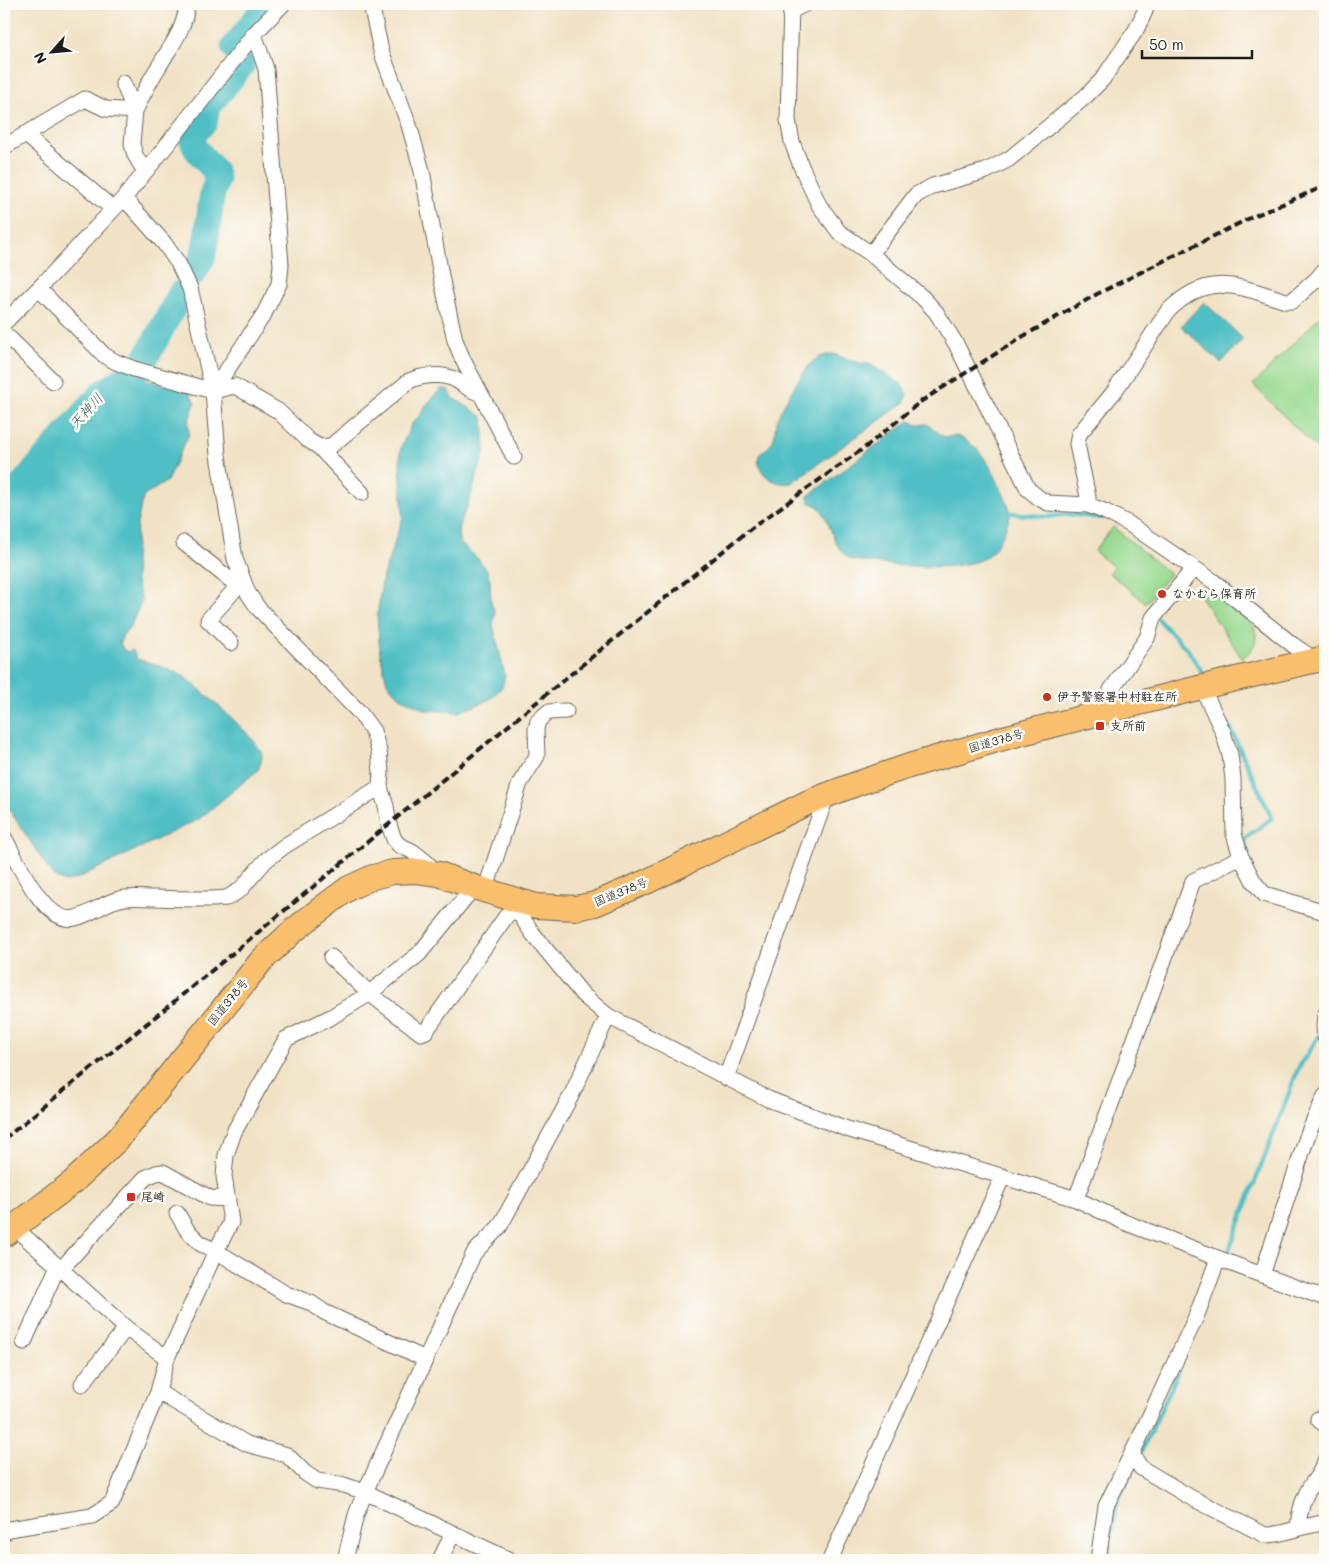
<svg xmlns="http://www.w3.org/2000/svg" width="1329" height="1564" viewBox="0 0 1329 1564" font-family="Mali,'Klee One',sans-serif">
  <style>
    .green { fill: #98d98f; stroke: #5a7a56 }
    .water { fill: #50bfc5; stroke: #366e70 }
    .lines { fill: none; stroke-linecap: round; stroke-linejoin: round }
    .stream { stroke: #50bfc5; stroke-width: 4.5 }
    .river { stroke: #50bfc5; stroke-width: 26 }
    .minor-casing { stroke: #676157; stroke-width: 17 }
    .trunk-casing { stroke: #676157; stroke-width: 26 }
    .minor { stroke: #fff; stroke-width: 15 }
    .trunk { stroke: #f9bf6d; stroke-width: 24 }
    .rail { stroke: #1c1c1c; stroke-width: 4; stroke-dasharray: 8 4; stroke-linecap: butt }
    .poi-dot { fill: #c8321e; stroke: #fdfcf7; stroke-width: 2 }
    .labels { text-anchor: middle; stroke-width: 5; stroke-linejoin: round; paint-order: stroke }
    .poi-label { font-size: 12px; font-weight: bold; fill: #1c1c1c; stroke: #fdfcf7; text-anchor: start }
    .street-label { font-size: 12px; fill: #1c1c1c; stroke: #fdfcf7 }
    .water-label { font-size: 14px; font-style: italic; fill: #315d60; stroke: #fdfcf7 }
  </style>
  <rect width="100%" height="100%" fill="#fdfcf7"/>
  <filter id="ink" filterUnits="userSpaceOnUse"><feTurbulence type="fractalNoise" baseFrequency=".02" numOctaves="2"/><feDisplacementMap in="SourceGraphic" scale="10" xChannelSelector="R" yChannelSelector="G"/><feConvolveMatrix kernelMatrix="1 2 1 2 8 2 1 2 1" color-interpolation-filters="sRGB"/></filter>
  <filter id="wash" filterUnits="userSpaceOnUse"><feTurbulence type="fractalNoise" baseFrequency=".0096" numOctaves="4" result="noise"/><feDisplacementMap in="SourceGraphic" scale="20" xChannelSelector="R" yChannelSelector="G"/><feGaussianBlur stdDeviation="1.12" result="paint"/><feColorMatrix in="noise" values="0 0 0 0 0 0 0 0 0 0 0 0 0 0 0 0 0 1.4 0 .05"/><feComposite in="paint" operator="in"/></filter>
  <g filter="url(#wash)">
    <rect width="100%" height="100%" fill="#f1e2c5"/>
    <path class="green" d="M1325,311v146l-72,-72z
      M1113,527l57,47 -24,29 -37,-30 5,-6 -20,-16z
      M1211,590l43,36c5,15 0,24 -12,32l-41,-60v-3z"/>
    <path class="water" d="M1204,302l39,37 -22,24 -40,-37z
      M833,354l30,10 5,-1 33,21 6,10 -3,9 -113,80c-16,3 -36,-10 -32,-28 4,-4 9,-7 12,-11 6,-8 3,-16 6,-25 6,-14 26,-50 38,-59 5,-4 12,-5 18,-6z
      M136,377l53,14 6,12 -7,20 1,11 -22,47 -23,15 -3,9 -4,19 -2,36 1,23 6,17 -12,27 -7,8 -3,7 2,6 5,4 6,-2 4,9c16,5 33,9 47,18 14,10 76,63 78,78 0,5 -2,10 -4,15l-59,49 -121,59 -13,4 -11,-5 -50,-75v-288l99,-115z
      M441,389h7l4,8 31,20 2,34 -18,56 -8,18 -1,11 2,7 17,15 10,12 3,11 1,21 4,10 -2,13 12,51 -3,11 -10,11 -17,8 -17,6 -32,-2 -26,-13 -13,-14 -7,-30 -3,-38 6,-39 20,-59 -3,-56 1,-14 11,-24 8,-8 6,-10z
      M909,421l8,4 10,-1 17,13c5,0 11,-2 15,0 27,10 42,51 52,76 -5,14 -10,30 -21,41 -23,21 -107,11 -137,6 -20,-9 -20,-32 -31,-49 -2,-4 -9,-7 -13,-9l-1,-6z"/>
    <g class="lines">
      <path class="stream" d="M1011,513l38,4 18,-3 36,4
        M1158,619l29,30 18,27
        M1228,724l44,94 -28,21 3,13
        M1321,1014l4,-15
        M1228,1253l70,-184 21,-34
        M1138,1459l40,-86
        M1107,1560l10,-59 18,-35"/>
      <path class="river" d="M234,47l33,-43
        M193,274l10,-17 4,-23 5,-39 5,-15 -3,-10 -18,-21 -4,-10 2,-6 11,-11 2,-14 35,-43
        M4,505l98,-112 31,-20 9,-8 39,-72"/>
    </g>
  </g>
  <g filter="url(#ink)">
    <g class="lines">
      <g class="minor-casing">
        <path id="minor" d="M371,4l10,47 28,74 13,46 20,110 13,59 8,20 51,97
          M791,4l-3,116 4,22 9,24 18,39 20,27 32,22 52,44 13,14 20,32 72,145 11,9 9,5 40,2 18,7 23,12 84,57 80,64 22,15 3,-3
          M791,11l14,-7
          M123,83l12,28 -3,33 3,11 10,17
          M25,134l88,75
          M4,147l81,-48 21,10 29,2c8,-17 16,-33 26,-48 12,-20 24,-35 26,-59
          M124,198l40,45 14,20 12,25 23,103 5,64 17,104 13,34 10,15 101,104 14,19 6,20 2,21 -1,15 6,19 3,19 5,14 5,6 13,6 14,11 12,12
          M871,254l45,-59 17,-9 53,-15 23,-12 76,-62 17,-17 34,-50 9,-19 1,-7
          M39,289l65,66 12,7 18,7 79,22 22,-5 43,25 30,29 11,7 12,-1 78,-65c13,-6 33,-8 47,-1 9,5 13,11 24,13
          M4,323l40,-40 80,-85 43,-53 87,-111 29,-30
          M4,333l49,48
          M213,391l51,-77 15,-30 2,-19 -15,-196 -12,-35
          M319,447l43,46
          M1088,505v-8l-11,-53 2,-10 35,-42 54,-81c41,-41 71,-24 118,-10h6l25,-22 8,-10
          M184,543l54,43
          M231,643l-23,-23 30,-34 6,-3
          M1202,687l21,45 7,23 3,24 1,55 7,23 13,25 10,12 61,18
          M1115,709l-4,-19 36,-52 6,-20 41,-50
          M4,837c12,22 41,89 71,81 18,-4 31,-18 50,-20 10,-1 20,0 31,0 19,1 38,1 57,1l14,-1 13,-8 26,-30 20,-15 94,-58
          M485,891l35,-108 17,-27 -1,-27 2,-8 10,-9 18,-1
          M509,898l24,36 50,61 25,21 160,83 79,30 229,70 48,23 127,49 74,27
          M331,957l38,36 52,40 5,-2 81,-116 9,-6
          M1325,1015l-1,11 1,11
          M726,1078l101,-283
          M1076,1199l117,-318 48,-24
          M177,1213l10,17 14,14 15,7 70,43 25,9 13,9 101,47
          M14,1227l112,101 41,30
          M61,1269l84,-91 11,-5 7,-1 47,26 18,1
          M1262,1275l46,-141 17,-38
          M24,1342l34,-76
          M82,1384l44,-56
          M158,1392l89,52 40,11 18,18 12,8 27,4 21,7 145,68
          M1318,1419l7,6
          M1132,1454l9,14 49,29 75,38c17,1 40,-11 60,-12
          M1298,1527c1,-15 5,-29 13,-42 6,-8 11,-14 14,-24
          M4,1533l5,-4 83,-13 20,-13 46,-111 9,-34 49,-107 15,-29 -7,-46 2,-21 8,-23 52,-93 45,-22 36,-22 52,-41 55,-67
          M345,1560l11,-45 9,-23 109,-239 26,-27 71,-130 37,-80
          M440,1560l13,-27
          M830,1560l173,-384
          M1098,1560l8,-54 33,-67 57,-122 22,-58"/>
      </g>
      <g class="trunk-casing">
        <path id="trunk" d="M4,1235l69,-53 46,-44 143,-178 31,-29 33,-26 23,-17 24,-11 20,-5 24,-1 22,3 35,13 62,19 40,2 19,-4 53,-23 161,-79 47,-18 53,-18 98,-29 195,-50 123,-29"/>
      </g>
      <use href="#minor" class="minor"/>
      <use href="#trunk" class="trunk"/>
      <path class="rail" d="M4,1139l172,-139 390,-322 187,-151 114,-81 53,-44 102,-65 75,-43 157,-78 71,-30"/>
    </g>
  </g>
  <g class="poi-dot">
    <circle cx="1162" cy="594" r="5"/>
    <circle cx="1047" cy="697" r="5"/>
    <rect x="1095" y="721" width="10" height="10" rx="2.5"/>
    <rect x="126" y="1192" width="10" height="10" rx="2.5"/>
  </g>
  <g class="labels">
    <g class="poi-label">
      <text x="1172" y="598">なかむら保育所</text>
      <text x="1057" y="701">伊予警察署中村駐在所</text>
      <text x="1110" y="730">支所前</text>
      <text x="141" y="1201">尾崎</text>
    </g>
    <g class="street-label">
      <text transform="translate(996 741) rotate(-16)" y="4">国道378号</text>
      <text transform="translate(621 892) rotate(-22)" y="4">国道378号</text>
      <text transform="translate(228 1002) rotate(-51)" y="4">国道378号</text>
    </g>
    <g class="water-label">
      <text transform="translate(86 411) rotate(-48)" y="5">天神川</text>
    </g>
  </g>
  <rect width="1329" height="1564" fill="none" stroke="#fdfcf7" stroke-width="20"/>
  <g transform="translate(52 52) rotate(243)" stroke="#fdfcf7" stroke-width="4" paint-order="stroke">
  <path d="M0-4L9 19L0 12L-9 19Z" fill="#1c1c1c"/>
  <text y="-8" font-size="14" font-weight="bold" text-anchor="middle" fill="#1c1c1c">N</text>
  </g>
  <path d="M1142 50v8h110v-8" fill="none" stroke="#1c1c1c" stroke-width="2.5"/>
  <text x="1149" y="50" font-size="15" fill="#1c1c1c" stroke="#fdfcf7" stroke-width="4" paint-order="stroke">50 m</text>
</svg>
